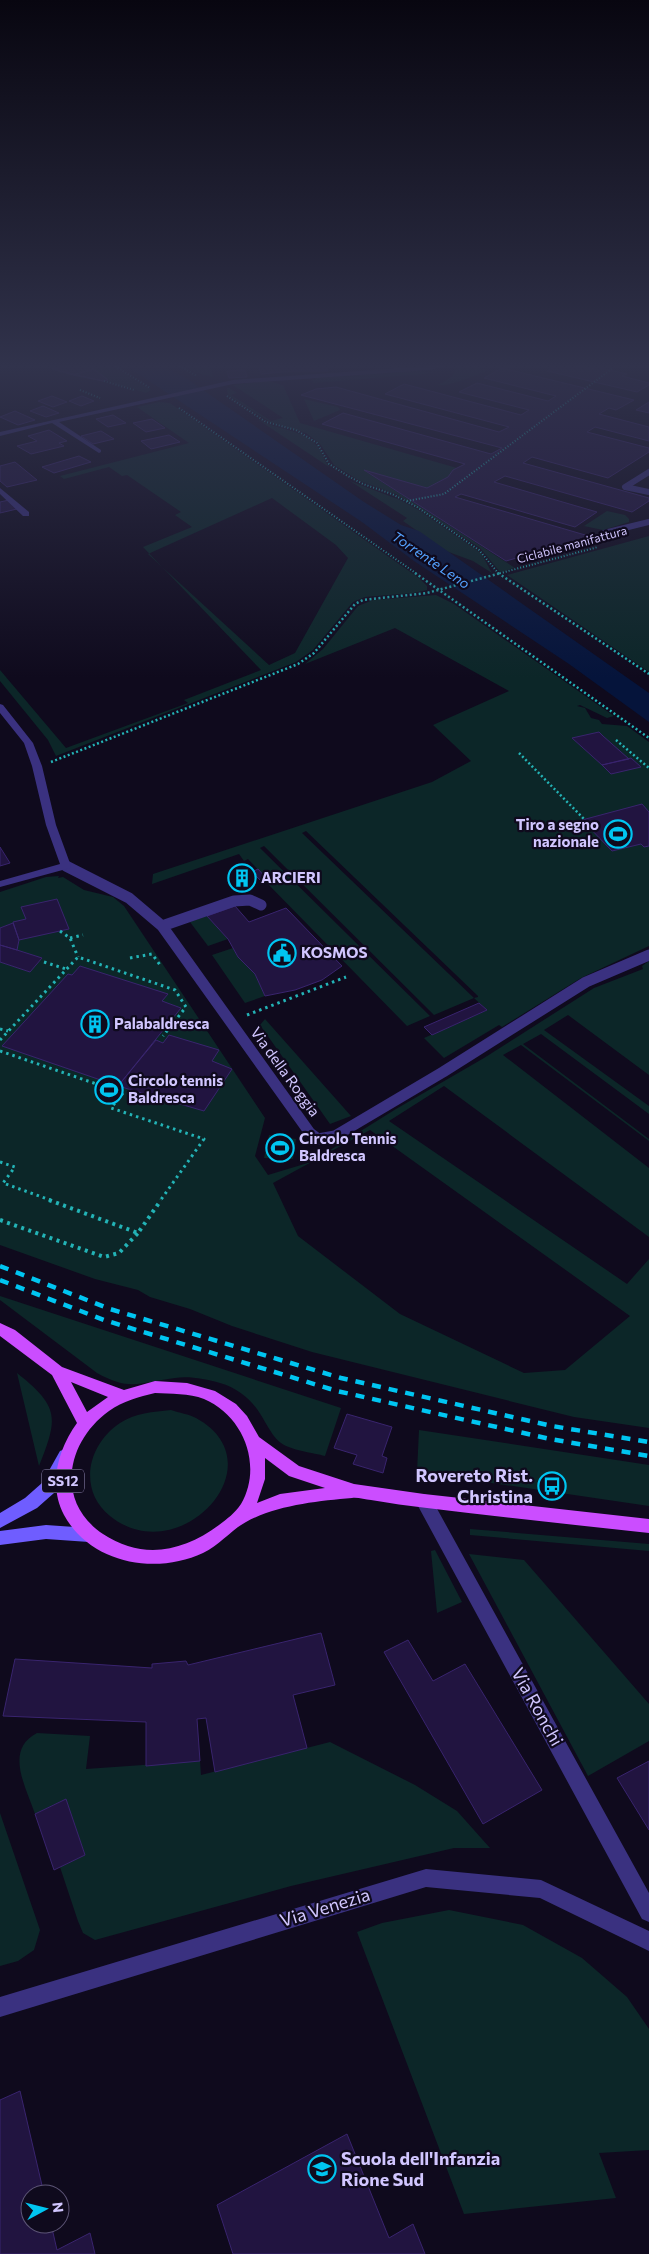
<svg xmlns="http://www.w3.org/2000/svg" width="649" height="2254" viewBox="0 0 649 2254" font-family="Commissioner,sans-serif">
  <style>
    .green { fill: #0c2628; fill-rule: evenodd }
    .water { fill: #05143b }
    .building { fill: #211440; stroke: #39246e }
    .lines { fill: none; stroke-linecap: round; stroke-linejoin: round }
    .path-far3 { stroke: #23b3b6; stroke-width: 2; stroke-dasharray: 1 2; stroke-linecap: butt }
    .path-far2 { stroke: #23b3b6; stroke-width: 2.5; stroke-dasharray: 2 2.5; stroke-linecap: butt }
    .path-far1 { stroke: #23b3b6; stroke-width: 3; stroke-dasharray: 2.5 4; stroke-linecap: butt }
    .path { stroke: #23b3b6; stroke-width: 4; stroke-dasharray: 3 4.5; stroke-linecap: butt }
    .lane-far1 { stroke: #3a3180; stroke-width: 6 }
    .lane { stroke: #3a3180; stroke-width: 11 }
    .street { fill: #3a3180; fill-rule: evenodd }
    .secondary { fill: #6f5dff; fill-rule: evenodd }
    .primary { fill: #cb4dff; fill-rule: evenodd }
    .rail { stroke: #00c5f1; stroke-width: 4.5; stroke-dasharray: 9 8; stroke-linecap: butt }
    .labels { text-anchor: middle; stroke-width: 4.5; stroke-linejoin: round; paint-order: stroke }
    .far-street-label { font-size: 12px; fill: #d1c6ff; stroke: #0f0a1d }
    .far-water-label { font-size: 14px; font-style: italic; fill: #54a2ff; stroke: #0f0a1d }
    .shield { fill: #0f0a1d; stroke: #978ebb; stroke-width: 1 }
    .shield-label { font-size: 14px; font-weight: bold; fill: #d1c6ff }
    .poi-label { font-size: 15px; font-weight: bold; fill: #d1c6ff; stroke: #0f0a1d; text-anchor: start }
    .street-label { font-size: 15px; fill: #d1c6ff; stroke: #0f0a1d }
    .near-poi-label { font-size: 18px; font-weight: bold; fill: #d1c6ff; stroke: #0f0a1d; text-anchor: end }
    .near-street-label { font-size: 18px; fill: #d1c6ff; stroke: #0f0a1d }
  </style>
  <rect width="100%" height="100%" fill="#0f0a1d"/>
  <path class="green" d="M108,363l43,27 -5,3 -36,-11 -24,-18z
    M179,363h89l-57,2 2,12 -16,-4z
    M464,363l24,7c-10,5 -40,17 -50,15l15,-9 1,-9z
    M421,371l13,2 -120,10 -2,-3 4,-2z
    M268,381l15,4 17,38 157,45 -9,9 -21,11 -62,-17 150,97 -15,4 -20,-24 -65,-42 -19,-12 -36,-13 -26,-16 -14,-21 -14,-11 -36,-11 -42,-27 -1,-7h2l8,5 -6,2 40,26 12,-3 -50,-33z
    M304,399l34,8 2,3 -26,11z
    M159,402l11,1 249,175 8,8v4l-13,3 -49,4 -12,5 -40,48 -17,12 -240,94 -8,-16 -48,-59v-11l66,78 122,-45 -4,-3 77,-30 -118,-123 49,-20 -17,-12 6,-3 -54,-37 -5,1 -13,-9 -45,12 -4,-3 129,-33 -52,-36zM272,498l64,47 12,13 -53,95 -26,12 -121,-111z
    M257,419c19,11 44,9 60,27 5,6 7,14 12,21z
    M350,481l50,19 17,9 64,44 11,20 -19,-12 -27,-10 -43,-30 4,-3z
    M607,511l18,4 4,4v3l-26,8 -19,-4z
    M649,536v136l-142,-97z
    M436,595l18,9 160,112 -7,2 -27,-13 -3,1 8,2 6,10 8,2 3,4 25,2 22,16v204l-68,32 -79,49 -3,-2 -55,33 -20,-20 63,-28 -13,-12 -40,17 -170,-169 -4,2 170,168 -23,10 -144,-147 3,-1 -18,-19 -4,2 -5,-7 -87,30 1,-10 279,-92 39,-21 -38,-36 76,-34 -114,-63 -90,36 18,-15 35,-43 15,-6zM306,831l172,165v1l-4,1 -172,-165z
    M59,876l-1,2 5,-1 21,13 29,7 11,9 141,212 -10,38 13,19 43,-13 85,-53 88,-51 110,-70 49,-19 -1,-3 7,-5v114l-81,-60 -24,15 105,76v8l-108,-80 -18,10 126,95v2l-128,-96 -18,10 146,113v69l-205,-151 -55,35 238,163 22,-25v169l-75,-11 -262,-65 -80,-26 -42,-17 -40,-12 -12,-7 -43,-11 -95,-34v-353l46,-15zM370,1130l260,186 -65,54 -41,3 -124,-59 -102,-78 -25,-53z
    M207,916l21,23 -20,7 -18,-24z
    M233,948l5,9 17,17 10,22 -20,7 -33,-48z
    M265,1019l86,97 -21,8 -70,-99z
    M269,1135l27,4 -3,20 -29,-1z
    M0,1296l341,112 -16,48c-11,-3 -35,-6 -44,-13 -7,-5 -11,-13 -16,-21 -10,-19 -24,-33 -45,-39 -14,-4 -31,-7 -45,-5 -35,4 -44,14 -78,-5l-97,-73z
    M17,1373c43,34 41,45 22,93z
    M171,1410c8,3 18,4 25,8 84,46 -17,154 -86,98 -32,-26 -23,-71 10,-93 15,-10 33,-11 51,-13z
    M419,1430l230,35v41l-232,-34z
    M470,1529l179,15v7l-179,-16z
    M435,1550l27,52 -25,11 -6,-62z
    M469,1554l55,6 125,144v37l-61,35z
    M37,1733l53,3 -4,33 114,-8 1,14 129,-33 85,43 42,26 33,37h-36l-163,38 -196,54 -12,-7 -5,-12 -18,-54 25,-12 -19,-56 -31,15c-9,-27 -31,-64 2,-81z
    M0,1813l40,117 -6,20 -16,11 -18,5z
    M449,1910l74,15 59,33 45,39 22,32v121l-50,3 17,45 -152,16 -107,-282 25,-9z"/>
  <path class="water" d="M122,363c32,0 44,2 71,20l171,119 37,23 18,6 230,162v29l-80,-58 -155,-103 -52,-39z"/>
  <path class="building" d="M84,363l10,6 -21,6 -21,-6z
    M85,363l23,17 -5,1 -51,-12z
    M561,363l31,6 5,-2 30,7 -5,2 27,7v2l-12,7 -90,-21z
    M292,364l33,1 3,6h-34l-33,3 -2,-7z
    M502,368l132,32 -18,10 -7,-2 -10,6 50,13v14l-54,-14 -8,5 62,16v4l-41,26 -76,-21 -9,6 126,35v3l-17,11 -127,-36 -11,6 103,30 -22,15 -114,-33 -6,3 137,40 -86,24 -142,-91 63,18 21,-11 5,-7 12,-6 -143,-40 21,-11 148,41 11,-6 -201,-53 15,-6 20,-2 163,45 10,-5 -124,-33 19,-10 117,31 8,-5 -70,-18 18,-9 71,18 8,-5 -72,-18z
    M94,369l14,11 -5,1 -30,-6z
    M245,370l2,7 -18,1 -2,-7z
    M52,396l15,6 -14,5 -15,-6z
    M82,396l12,5 -13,5 -12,-5z
    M649,402v11l-13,-3z
    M43,406l16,7 -13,4 -16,-6z
    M15,411l20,9 -17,5 -18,-8z
    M113,415l13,8 -18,4 -12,-8z
    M152,419l13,9 -19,4 -13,-9z
    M49,430l18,11 -8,2 5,3 -33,8 -14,-8 20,-5 -9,-5z
    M101,431l13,8 -21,5 -12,-8z
    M169,435l11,7 -29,7 -10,-8z
    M79,456l12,6 -37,11 -12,-6z
    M15,462l22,18 -30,7 -7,-6v-15z
    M9,500l8,9 -17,4v-11z
    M599,732l4,4 26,23 -27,6 -30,-27z
    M631,758l10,9 -30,7 -9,-9z
    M642,804l7,8v34l-5,1 -3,-3 -29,7 -30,-31z
    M0,847l10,16 -10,3z
    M239,869l14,15 -8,2 -13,-15z
    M258,869l8,9 -6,2 -8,-8z
    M57,899l12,30 -50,11 -6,-18 13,-3 -5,-12z
    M235,906l14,16 37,-14 56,58 -20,14 -27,10 -30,6 -10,-22 -17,-17 -10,-18 -21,-23z
    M13,923l6,17 -2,10 -17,-5v-17z
    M0,945l17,5 25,8 -12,14 -30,-10z
    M80,966l88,28 -6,7 19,7 -63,78 -116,-40 66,-72 4,1z
    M479,1003l8,7 -55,25 -8,-8z
    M169,1035l50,15 -7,11 20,8 -28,42 -86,-25 38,-46 7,3z
    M347,1414l45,13 -10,29 5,2 -4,15 -30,-9 4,-9 -23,-7z
    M321,1633l14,52 -42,10 14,53 -92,24 -9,-54 -9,1 3,42 -54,5v-44l-143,-6 12,-57 137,9v-4l34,-3 2,4z
    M408,1640l25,41 32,-17 77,126 -59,34 -99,-172z
    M649,1761v69l-32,-52z
    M66,1799l19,56 -31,15 -19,-56z
    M20,2091l24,103h-14v30h21l6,26 33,-17 5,21h-95v-154z
    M347,2134l42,104 24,-14 12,30h-192l-16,-49z"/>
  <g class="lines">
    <path class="path-far3" d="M110,363l40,25
      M174,363l23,13
      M104,381l30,9
      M80,390l20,8
      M227,396l39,26 30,8 21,13 12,21 19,12 15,8 29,10 25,13 62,43 20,24
      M179,408l238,166
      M407,501l37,-7 169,-126
      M497,574l101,-27"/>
    <path class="path-far2" d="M415,573l234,165
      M498,573l151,101
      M616,740l33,28
      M519,753l66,67
      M51,762l247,-98 16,-11 41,-49 8,-4 64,-7 74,-20"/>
    <path class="path-far1" d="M60,931l10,7 8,19
      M70,938l13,-3
      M130,958l22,-4 8,11
      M44,962l22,7
      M247,1015l99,-38
      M0,1029l8,2
      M0,1040l78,-83 97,33 11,17 -23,29
      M0,1051l123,42 -12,15 93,31 -44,62
      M0,1162l15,5 -12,16 50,18"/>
    <path class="path" d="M49,1200l89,33 23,-33
      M0,1220l104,37 15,-4 19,-20"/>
    <path class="lane-far1" d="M649,472l-24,15 24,5
      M604,533l45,-11"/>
    <path class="lane" d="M66,866l63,32 33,28 148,207 8,6 17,-3 108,-64 143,-90 63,-27
      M162,926l72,-25 16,-1 11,5"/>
    <path class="street" d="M447,363h13l-32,7 -195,14 -174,38 42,28v2l-2,1 -47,-30 -52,13v-4l233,-52 195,-14z
      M0,488l29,24v4h-6l-23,-22z
      M0,704l3,1 30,38 9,23 14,59 15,41 -1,2 -70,19v-6l60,-17 -14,-39 -14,-59 -8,-23 -24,-30z
      M424,1494l6,2 219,397v29l-7,-3 -224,-413 -2,-5 2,-5z
      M426,1869l115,11 108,51v20l-109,-53 -114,-11 -426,130v-20z"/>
    <path class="secondary" d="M65,1449l5,2 3,5 -19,37 -17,15 -37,20v-15l25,-15 17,-15 18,-32z
      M46,1525l43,3 6,2 2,5 -2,5 -6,2 -43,-3 -46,6v-14z"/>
    <path class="primary" d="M0,1323l15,7 47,37 62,23 31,-9 32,2 28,8 21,13 11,12 12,21 40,29 55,18 70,10 225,25v14c-74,-8 -148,-16 -222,-25 -19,-2 -37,-5 -56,-8 -6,0 -13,-3 -19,-2 -34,3 -75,7 -106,24 -15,8 -26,23 -43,31 -47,22 -112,11 -139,-38 -16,-30 -6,-66 13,-92l-25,-48 -52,-39zM71,1382l37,15 -21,15zM155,1393c16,1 34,0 49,6 40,17 59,67 37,105 -6,9 -14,15 -22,21 -36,27 -77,35 -116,9 -48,-32 -37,-92 6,-123 14,-10 30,-14 46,-18zM265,1458l24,18 36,12 -45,6 -23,9 8,-24z"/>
    <path class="rail" d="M0,1266l110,43 231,69 211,48 97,16
      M0,1280l104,40 233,71 213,48 99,17"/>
  </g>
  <linearGradient id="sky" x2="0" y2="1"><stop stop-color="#080610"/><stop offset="0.54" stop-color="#31334c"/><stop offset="1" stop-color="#31334c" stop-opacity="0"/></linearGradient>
  <rect width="649" height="678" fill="url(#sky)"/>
  <defs>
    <g id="stadium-ring" transform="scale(1.4375)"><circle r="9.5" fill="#0f0a1d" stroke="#00c5f1" stroke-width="1.5"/><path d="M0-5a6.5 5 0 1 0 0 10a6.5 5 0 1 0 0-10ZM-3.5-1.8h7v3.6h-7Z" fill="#00c5f1"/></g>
    <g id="building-ring" transform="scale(1.4375)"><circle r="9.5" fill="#0f0a1d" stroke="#00c5f1" stroke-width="1.5"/><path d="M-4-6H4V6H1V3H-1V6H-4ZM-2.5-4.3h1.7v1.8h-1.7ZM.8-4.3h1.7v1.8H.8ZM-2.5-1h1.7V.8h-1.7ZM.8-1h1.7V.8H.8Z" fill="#00c5f1"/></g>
    <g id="civic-ring" transform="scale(1.4375)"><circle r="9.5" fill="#0f0a1d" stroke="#00c5f1" stroke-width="1.5"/><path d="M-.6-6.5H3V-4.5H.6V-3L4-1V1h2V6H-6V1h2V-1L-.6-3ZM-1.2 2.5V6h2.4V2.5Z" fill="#00c5f1"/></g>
    <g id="bus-ring" transform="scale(1.4375)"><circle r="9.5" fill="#0f0a1d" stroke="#00c5f1" stroke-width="1.5"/><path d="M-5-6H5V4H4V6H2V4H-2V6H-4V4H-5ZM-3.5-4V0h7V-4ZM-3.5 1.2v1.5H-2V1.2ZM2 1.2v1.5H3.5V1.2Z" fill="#00c5f1"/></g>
    <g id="school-ring" transform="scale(1.4375)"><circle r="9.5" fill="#0f0a1d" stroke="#00c5f1" stroke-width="1.5"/><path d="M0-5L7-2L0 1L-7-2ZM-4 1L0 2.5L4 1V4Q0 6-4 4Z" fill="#00c5f1"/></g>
  </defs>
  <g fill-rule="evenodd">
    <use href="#stadium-ring" x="618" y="834"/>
    <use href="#building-ring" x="242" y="878"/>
    <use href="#civic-ring" x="282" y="953"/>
    <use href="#building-ring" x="95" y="1024"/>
    <use href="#stadium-ring" x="109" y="1090"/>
    <use href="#stadium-ring" x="280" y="1148"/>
    <use href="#bus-ring" x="552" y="1486"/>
    <use href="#school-ring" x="322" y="2169"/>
  </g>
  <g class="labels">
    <g class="far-street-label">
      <text transform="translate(572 545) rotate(-15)" y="4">Ciclabile manifattura</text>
    </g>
    <g class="far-water-label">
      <text transform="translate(431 560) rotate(34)" y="5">Torrente Leno</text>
    </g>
    <rect class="shield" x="42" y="1469.5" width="42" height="23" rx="4"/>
    <g class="shield-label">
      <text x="63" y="1486">SS12</text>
    </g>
    <g class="poi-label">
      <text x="599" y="830" text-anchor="end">Tiro a segno<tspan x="599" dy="17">nazionale</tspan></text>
      <text x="261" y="883">ARCIERI</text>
      <text x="301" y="958">KOSMOS</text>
      <text x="114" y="1029">Palabaldresca</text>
      <text x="128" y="1086">Circolo tennis<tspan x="128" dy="17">Baldresca</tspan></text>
      <text x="299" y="1144">Circolo Tennis<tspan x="299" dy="17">Baldresca</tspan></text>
    </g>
    <g class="street-label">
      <text transform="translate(285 1072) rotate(54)" y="5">Via della Roggia</text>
    </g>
    <g class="near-poi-label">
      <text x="533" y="1482">Rovereto Rist.<tspan x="533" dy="21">Christina</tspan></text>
      <text x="341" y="2165" text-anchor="start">Scuola dell'Infanzia<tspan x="341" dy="21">Rione Sud</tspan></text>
    </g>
    <g class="near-street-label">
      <text transform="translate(537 1707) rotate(61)" y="6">Via Ronchi</text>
      <text transform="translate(325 1908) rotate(-17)" y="6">Via Venezia</text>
    </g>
  </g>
  <g transform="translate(45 2209) rotate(83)"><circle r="24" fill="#0f0a1d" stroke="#5d5577"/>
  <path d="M0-4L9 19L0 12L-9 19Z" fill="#00c5f1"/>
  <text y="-8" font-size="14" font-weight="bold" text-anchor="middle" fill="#d1c6ff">N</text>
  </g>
</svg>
